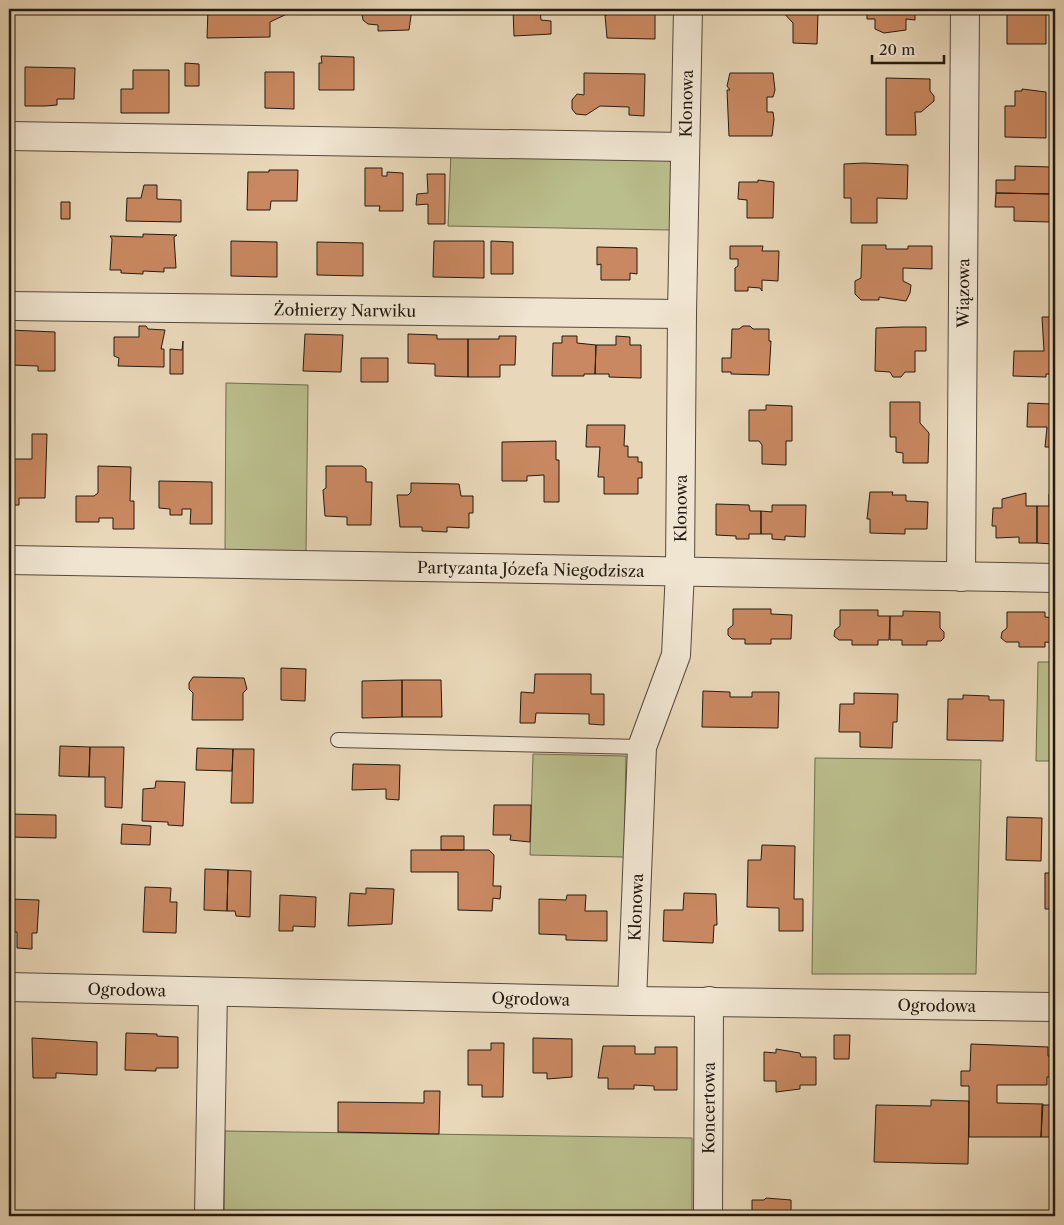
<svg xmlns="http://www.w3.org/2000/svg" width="1064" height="1225" viewBox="0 0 1064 1225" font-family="'Libre Caslon Text',serif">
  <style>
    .green { fill: #babd8c; stroke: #6e6c4e }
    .building { fill: #c98861; stroke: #231a11 }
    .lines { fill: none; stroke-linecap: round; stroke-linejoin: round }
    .service-casing { stroke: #54493b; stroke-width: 16 }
    .minor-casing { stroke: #54493b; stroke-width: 30 }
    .service { stroke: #f0e5d1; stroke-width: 14 }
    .minor { stroke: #f0e5d1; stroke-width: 28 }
    .labels { text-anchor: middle; stroke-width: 4; stroke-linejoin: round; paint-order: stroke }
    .street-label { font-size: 16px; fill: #231a11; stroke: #f0e5d1 }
  </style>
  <rect width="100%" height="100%" fill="#e8d7b8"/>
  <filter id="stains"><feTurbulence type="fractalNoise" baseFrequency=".004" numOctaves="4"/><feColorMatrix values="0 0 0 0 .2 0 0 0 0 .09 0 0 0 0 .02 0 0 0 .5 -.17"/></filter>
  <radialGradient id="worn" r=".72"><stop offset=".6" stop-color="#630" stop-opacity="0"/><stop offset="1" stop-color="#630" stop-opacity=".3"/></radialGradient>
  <path class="green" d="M451,152l214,3 6,8 -1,67 -222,-4z
    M226,383l82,2 -2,168h-81z
    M1038,662h17v99h-19z
    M533,754l93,2 -2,101 -94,-2z
    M815,758l166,2 -5,214h-164z
    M225,1131l467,7v78h-468z"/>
  <path class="building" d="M208,9h79l2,4 -19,9v15l-63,1z
    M367,9h45l-3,21 -31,1v-6l-10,-1 -5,-4 -1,-6z
    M513,9h27l1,11 10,1v13l-37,2z
    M607,9h48v30l-48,-1 -2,-23h2z
    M780,9h33l5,4 -1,31 -24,-1v-20z
    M861,9h76v2h-19v2h-3v7l-9,-1v11l-22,3 -9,-4v-10h-8v-7z
    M1007,9h39v35h-39z
    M321,56l33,1v33h-35v-27h3z
    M185,63l14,1v22h-14z
    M25,67l50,1 -1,31h-17v6l-12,1h-20z
    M133,70h36v43h-48v-24h12z
    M265,72h29v37l-29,-1z
    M584,73l61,1 -1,42 -15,-1v-8l-29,-1 -14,9 -10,-1 -4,-5v-9l5,-6 7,1z
    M730,73h43l2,17 -2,7h-6v15h6l1,7 -2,17h-43l-2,-46h3l-3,-4z
    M886,78l44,1v12l4,5v5l-13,11h-6l1,23h-30z
    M1022,89l24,3v46l-41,-1v-31h10v-15h7z
    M864,163l44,2 -1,34 -30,-1v25h-26v-25h-7v-34z
    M1015,166l36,1v7h3l-1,14h-2v6l-55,-1v-13h19z
    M365,168h17v8h5v-4l16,1v38h-24l1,-5h-15z
    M269,170h29l-1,31h-26l-1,9h-23l1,-38h21z
    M427,174h18v50h-17v-20l-12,1 1,-11 11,-1z
    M758,180l16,2 -1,36h-26v-18l-9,-1 1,-17h19z
    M144,185h13v14l24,1v22l-55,-1 1,-23h14z
    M996,193l55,1 -1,7h3l-3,21 -36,-1v-14h-19z
    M61,202h9v17h-9z
    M143,234l34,1 -3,2 2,31h-12v4l-21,-1v3l-22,-1v-3h-11l2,-31 -2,-3 33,1z
    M231,241l46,1v35l-46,-1z
    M434,241h50v37l-51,-1z
    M491,241l22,1v32h-22z
    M317,242l46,1v33l-46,-1z
    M862,245h24v4h22v-3h24v23l-29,-1v13l8,4 -1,8 -4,8 -27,-4v3h-18l-6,-6v-13l6,-3z
    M730,246h33l-1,5h17l-1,30 -16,-1v11l-2,-3 -12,-1v4h-13v-23l3,-2v-7h-8z
    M597,247l40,1v26l-7,-1v7h-29v-16l-4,1z
    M1042,317h13v57h-9v3l-33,-1 1,-25h30z
    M139,326h7l2,3 17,1 -4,19h3v18l-46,-1 1,-8 -5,-2v-19h25z
    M743,326h7l3,3h16v12h2l-2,34 -38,-1v-2h-9v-14h9l1,-29h7z
    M903,327h23v24h-11v21h-10l-4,5h-8l-3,-5 -15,-1 1,-43z
    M9,330l46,2v39h-17v-5l-29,-1z
    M305,334l38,1 -2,37 -38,-1z
    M408,334l29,1v4h31v38l-33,-1v-12l-27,-1z
    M499,336h17l-1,29h-15v12h-32v-38h31z
    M562,336h15v7l19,2 -1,29h-11v2h-32l1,-33h9z
    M616,336l14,1v8h11v33l-32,-1v-3h-14l1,-29h20z
    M183,341v33h-13v-25l12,1z
    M361,358h27v24h-27z
    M890,402h30v21l9,10 -1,30h-25v-10l-7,-1v-15h-6z
    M1028,403l23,1v3h4v40h-10l2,-20h-20z
    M766,405l26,1v35h-6v24l-24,-1v-19l-3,-4h-10v-31h17z
    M587,425h38l-1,21h4v11h10v5h4v16h-4v16h-34v-17h-6l2,-30h-14z
    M32,434h15l-2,64h-26v7h-10v-46h23z
    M556,441v19h3v42h-15v-27l-17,1v5h-25v-39z
    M98,466l33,1 -1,34h4v28h-21v-11h-14v4h-23v-26h18l4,-3z
    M326,466h36l4,3v13h6l-1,43h-24v-8l-22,-1 -2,-26 3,-2z
    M159,481l53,1v42h-22l1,-15h-9v6h-12v-6l-11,-1z
    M411,483l48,1 2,12h12v17h-4v15l-22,-1v5l-25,-1v-4h-22l-3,-32h11l3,-3z
    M870,492h23l-1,3h14v6l22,1 -1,27h-22v5l-35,-1v-14h-3z
    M1026,493v13h11v37h-18v-6l-23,1v-12h-4l1,-18h9v-9z
    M1049,494l6,2 -1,48 -17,-1v-37h12z
    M716,504l33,1 1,6h11v23h-12v5h-13v-3l-20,-1z
    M772,505h34l-1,32 -20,-1v4l-13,-1v-5h-11v-23l11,1z
    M733,609h38v5l21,1 -1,24h-20v5h-26v-5h-13l-4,-4v-6l5,-4z
    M840,610h38v6h12l-1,24h-11v5h-26v-5h-13l-5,-4 1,-6 5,-4z
    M903,611l37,1v16l4,4v6l-3,3h-14v4h-25v-5h-12v-24h13z
    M1007,612h38v5l10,1v25l-10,-1v5h-26v-5h-13l-5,-4 1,-6 5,-4z
    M281,668l25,1 -1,32 -24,-1z
    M535,674h56v20h13v31l-15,-1v-10l-53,-1 -1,10h-15l1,-31 13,1z
    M193,677l51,1 3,11 -4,4v27h-51l1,-27 -4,-4v-6z
    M402,680v37l-40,1v-37z
    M402,680h39l1,37h-40z
    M703,691l27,1v5h22v-5h27l-1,36 -76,-1z
    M854,693l44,1 -1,28h-4l-1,26 -32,-1v-15h-21l1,-28h14z
    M963,695l26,1v4h15l-1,41 -56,-1 1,-41h15z
    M60,746l30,1 -1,30 -30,-1z
    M90,747h34l-2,61 -17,-1v-30h-16z
    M197,748l36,1 -1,22 -36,-1z
    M233,749h21l-1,54h-22z
    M353,764l47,1 -1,35 -13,-1v-10l-34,1z
    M156,781l29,1 -2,44 -15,-1v-3l-26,-1 1,-32 12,-1z
    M494,805h37l-1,37 -20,-2 1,-5h-18z
    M9,814l47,1v23l-47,-1z
    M1007,817l35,1 -1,43 -35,-1z
    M122,824l29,2 -1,19 -29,-1z
    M441,836h23v14h-23z
    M762,845l33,1 -1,53h9v32h-24v-23l-32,-1 1,-47h13z
    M411,850h78l5,5 -1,31h8l-1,13 -7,-1 -1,13 -34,-1v-38h-47z
    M205,869l23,1 -1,41 -23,-1z
    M228,870l23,1 -1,46 -14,-1 -1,-5h-8z
    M1045,873h10v36h-10z
    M145,887l26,1 -1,14h7l-1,31 -33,-1z
    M366,888l28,1 -2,35 -44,2 2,-33 16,1z
    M684,893l32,1 1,31h-3l-1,18 -50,-2 1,-31h19z
    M280,895l36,2 -1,30 -22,-1v5h-14z
    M567,895h19l-1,16h22v30l-41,-1v-5l-27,-1v-35l27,1z
    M9,899l30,1 -2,33h-5v16l-15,-1v-16h-8z
    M126,1033l31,1v2l21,1v31h-22v3l-31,-1z
    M834,1035h16l-1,24h-15z
    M32,1038l65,4v33l-41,-2v5h-23z
    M533,1038l39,1v38l-25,2v-6h-14z
    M491,1043h13l-1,54h-21v-12h-14v-35h23z
    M971,1044l77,3v9h7v21h-8v8h-50v18l46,1 -2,33h-72v-51h-8v-15h9z
    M603,1046h32v8h20v-7h22v43h-23v-4l-20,-1v4h-26v-11h-10z
    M776,1049l24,4 1,4h15v28h-16v4l-24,3v-11h-12v-29l12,1z
    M424,1091h16l-1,43 -101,-2v-30l86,1z
    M931,1100l38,1 -1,63 -94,-2 2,-57 55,1z
    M1042,1105h13v32h-14z
    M766,1198l25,2v16l-39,-1v-15h12z"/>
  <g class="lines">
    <g class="service-casing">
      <path id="service" d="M338,740l304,7"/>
    </g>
    <g class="minor-casing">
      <g id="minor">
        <path d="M9,136l676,11"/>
        <path id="s1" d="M9,306l673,8"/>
        <path id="s2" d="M9,560l1046,18"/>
        <path id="s3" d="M961,577l4,-568"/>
        <path id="s4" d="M9,987l623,14 423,6"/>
        <path id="s5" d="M632,1001l10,-254 34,-92 4,-84 2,-257 6,-305"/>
        <path d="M209,1216l4,-224"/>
        <path id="s6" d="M708,1216l1,-215"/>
      </g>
    </g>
    <use href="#service" class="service"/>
    <use href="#minor" class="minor"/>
  </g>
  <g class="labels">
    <g class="street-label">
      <text dy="6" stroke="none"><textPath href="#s5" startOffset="904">Klonowa</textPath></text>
      <text dy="6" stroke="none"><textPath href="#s3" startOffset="284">Wiązowa</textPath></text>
      <text dy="6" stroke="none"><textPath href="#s1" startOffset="336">Żołnierzy Narwiku</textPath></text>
      <text dy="6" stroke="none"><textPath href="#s5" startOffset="499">Klonowa</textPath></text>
      <text dy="6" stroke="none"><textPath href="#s2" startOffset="522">Partyzanta Józefa Niegodzisza</textPath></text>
      <text dy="6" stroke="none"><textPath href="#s5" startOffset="94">Klonowa</textPath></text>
      <text dy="6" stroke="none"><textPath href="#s4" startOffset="118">Ogrodowa</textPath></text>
      <text dy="6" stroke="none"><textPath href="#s4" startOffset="522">Ogrodowa</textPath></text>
      <text dy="6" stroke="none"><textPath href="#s4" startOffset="928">Ogrodowa</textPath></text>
      <text dy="6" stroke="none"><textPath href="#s6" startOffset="108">Koncertowa</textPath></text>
    </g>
  </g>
  <rect width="1064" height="1225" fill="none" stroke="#e8d7b8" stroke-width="30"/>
  <rect x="10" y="10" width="1044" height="1205" fill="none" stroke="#231a11" stroke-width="2.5"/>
  <rect x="15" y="15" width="1034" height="1195" fill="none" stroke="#231a11"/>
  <path d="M872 55v8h72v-8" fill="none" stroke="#231a11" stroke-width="2.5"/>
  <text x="879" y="55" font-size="15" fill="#231a11" stroke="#f0e5d1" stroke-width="4" paint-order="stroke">20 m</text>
  <rect width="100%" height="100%" filter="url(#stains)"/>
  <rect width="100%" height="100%" fill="url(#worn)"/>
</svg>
